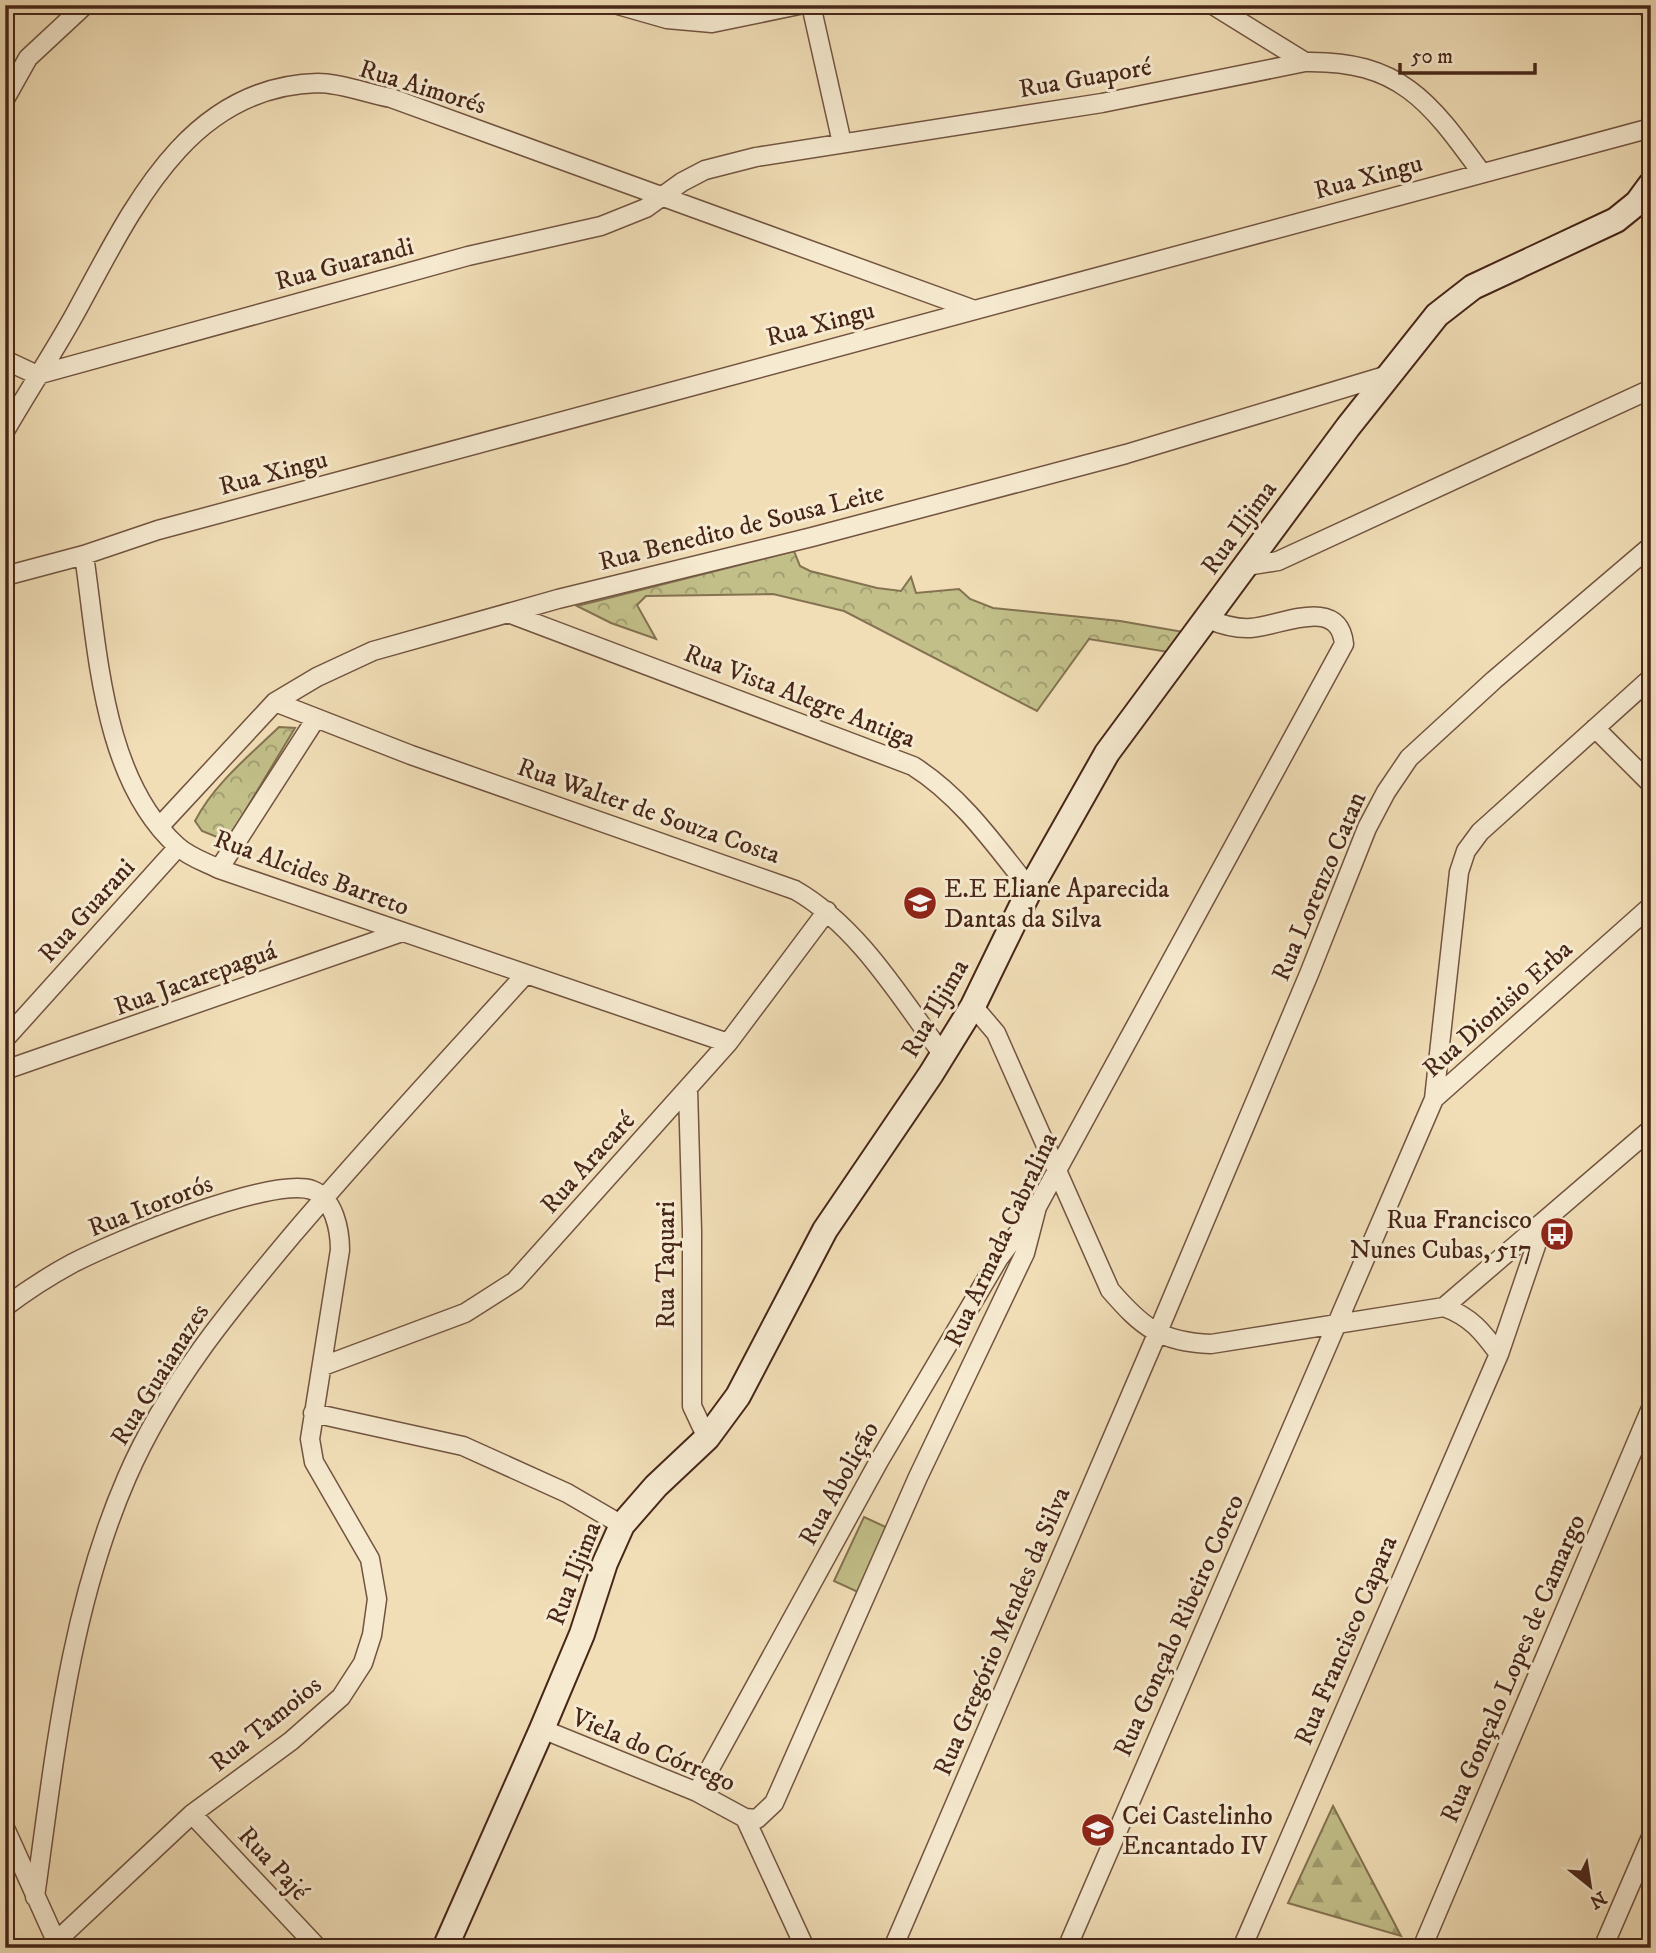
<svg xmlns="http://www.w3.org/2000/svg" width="1656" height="1953" viewBox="0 0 1656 1953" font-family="'IM FELL DW Pica',serif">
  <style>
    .forest { fill: url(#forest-firs); stroke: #847251; stroke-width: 2 }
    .park { fill: url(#park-crowns); stroke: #847251; stroke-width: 2 }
    .garden { fill: #c2bf89; stroke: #847251; stroke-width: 2 }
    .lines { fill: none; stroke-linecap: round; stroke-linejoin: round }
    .minor-casing { stroke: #725440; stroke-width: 21 }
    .secondary-casing { stroke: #472619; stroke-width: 28 }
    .minor { stroke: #f6ead0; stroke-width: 18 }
    .secondary { stroke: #f6ead0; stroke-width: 24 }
    .labels { text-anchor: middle; stroke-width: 6; stroke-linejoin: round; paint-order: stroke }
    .street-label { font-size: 26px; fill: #472619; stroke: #f6ead0 }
    .poi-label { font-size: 26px; fill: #472619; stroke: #f6ead0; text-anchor: start }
  </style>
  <defs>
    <pattern id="forest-firs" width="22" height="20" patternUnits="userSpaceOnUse" patternTransform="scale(1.75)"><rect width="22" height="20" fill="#c2bf89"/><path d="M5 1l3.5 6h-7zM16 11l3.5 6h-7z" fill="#9f9b6f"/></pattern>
    <pattern id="park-crowns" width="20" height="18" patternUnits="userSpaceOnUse" patternTransform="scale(1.75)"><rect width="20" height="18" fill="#c2bf89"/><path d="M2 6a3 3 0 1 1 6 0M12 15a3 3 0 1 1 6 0" fill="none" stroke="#9f9b6f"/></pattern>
  </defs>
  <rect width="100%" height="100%" fill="#f1deb7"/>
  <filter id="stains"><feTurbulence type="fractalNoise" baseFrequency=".00286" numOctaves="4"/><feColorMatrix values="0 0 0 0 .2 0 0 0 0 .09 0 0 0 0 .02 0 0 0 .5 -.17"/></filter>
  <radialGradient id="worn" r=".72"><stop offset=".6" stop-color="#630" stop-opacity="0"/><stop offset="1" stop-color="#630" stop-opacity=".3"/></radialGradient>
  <path class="forest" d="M1333,1806l68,130 -113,-33z"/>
  <path class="park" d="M794,551l6,15 10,5 67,17 24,3 10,-14 5,16 43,-4 11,10 23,9 127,13 63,11 -15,20 -79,-13 -52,72 -193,-100 -71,-17 -127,2 -9,9 19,34 -45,-16 -34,-17z
    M279,727l16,1 -68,113 -25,-10 -7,-10c19,-37 55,-66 84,-94z"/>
  <path class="garden" d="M864,1517l26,12 -30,64 -26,-12z"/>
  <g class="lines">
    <g class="minor-casing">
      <path id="minor" d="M618,5l49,14 45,4 87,-18
        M811,5l31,138
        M1213,5l92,57
        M5,99l23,-41 57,-53
        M5,360l32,15
        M37,375l431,-119 133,-30 45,-18 36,-26 23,-12 51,-13 346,-54 203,-41c95,-2 125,40 176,110
        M5,431c23,-40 49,-79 71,-119 55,-100 110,-226 242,-229 23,0 51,11 73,15l581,211
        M84,555c14,95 18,223 93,291 12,11 28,16 42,23l509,174
        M1247,566l31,-5 373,-172
        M5,576l79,-21 74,-25 1493,-402
        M508,613l405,153c48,30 82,79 117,123
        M275,702l136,53 384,135c63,36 105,107 148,165
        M1595,728l56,56
        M159,827l116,-125 42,-25 56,-26 185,-52 254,-62 314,-83 265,-80
        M219,869l96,-149
        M973,1006l23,27 114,257c32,37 50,52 101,54l233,-37 207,-178
        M5,1039l173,-192
        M5,1070l397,-138
        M688,1089l4,142v175l15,32
        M1434,1099l25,-227 7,-21 14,-19 171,-154
        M5,1307c22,-17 44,-31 68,-44 43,-22 197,-87 239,-73 22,8 28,40 28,60l-30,189 4,23 56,97 7,40 -5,36 -9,28 -22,34 -50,44 -99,73 -143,134
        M1444,1307c27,10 38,24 55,47
        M323,1366l142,-53 50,-32 213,-238 99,-132
        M313,1413l150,33 104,47 55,32
        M542,1729l155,63 48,26 12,1 17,-16 144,-326 107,-224 12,-46 307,-563c-5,-49 -64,-18 -93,-16 -16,1 -29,-3 -43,-9
        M697,1792l182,-331 120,-203 33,-44
        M192,1814l126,134
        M745,1818l60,130
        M5,1828l51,113
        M35,1897c20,-142 34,-287 92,-420 40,-92 103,-168 167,-244 74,-87 153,-172 230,-257
        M893,1948l264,-614 152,-360 58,-146 19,-36 23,-34 85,-78 157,-134
        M1067,1948l367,-849 217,-193
        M1242,1948l257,-594 45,-132
        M1422,1948l229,-540
        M1603,1948l48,-111"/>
    </g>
    <g class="secondary-casing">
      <path id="secondary" d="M1650,5h1
        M445,1948l97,-219 40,-95 23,-71 17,-38 34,-39 51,-48 31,-42 87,-166 106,-156 42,-68 57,-117 77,-136 241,-326 89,-112 36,-28 143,-67 21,-17 14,-19"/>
    </g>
    <use href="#minor" class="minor"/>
    <use href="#secondary" class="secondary"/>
  </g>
  <defs>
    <g id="school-disc" transform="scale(1.75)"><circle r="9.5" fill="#8f2418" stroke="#f6ead0"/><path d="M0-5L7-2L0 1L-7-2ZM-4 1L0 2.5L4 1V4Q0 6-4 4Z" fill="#fff"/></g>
    <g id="bus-disc" transform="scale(1.75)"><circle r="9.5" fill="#8f2418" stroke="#f6ead0"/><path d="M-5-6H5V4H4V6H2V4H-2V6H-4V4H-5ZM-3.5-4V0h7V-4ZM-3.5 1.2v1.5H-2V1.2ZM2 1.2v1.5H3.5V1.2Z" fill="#fff"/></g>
  </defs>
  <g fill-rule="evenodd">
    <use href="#school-disc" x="920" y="903"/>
    <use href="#bus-disc" x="1557" y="1234"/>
    <use href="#school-disc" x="1098" y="1830"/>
  </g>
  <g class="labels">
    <g class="street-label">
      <text transform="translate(1085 77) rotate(-10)" y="9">Rua Guaporé</text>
      <text transform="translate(423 86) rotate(17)" y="9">Rua Aimorés</text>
      <text transform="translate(1368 176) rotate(-15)" y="9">Rua Xingu</text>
      <text transform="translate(344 263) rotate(-15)" y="9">Rua Guarandi</text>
      <text transform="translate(820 323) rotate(-15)" y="9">Rua Xingu</text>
      <text transform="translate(273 472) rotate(-15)" y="9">Rua Xingu</text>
      <text transform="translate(741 526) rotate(-14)" y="9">Rua Benedito de Sousa Leite</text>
      <text transform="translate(1238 527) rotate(-54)" y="9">Rua Iljima</text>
      <text transform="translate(800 695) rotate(21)" y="9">Rua Vista Alegre Antiga</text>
      <text transform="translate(649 810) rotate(19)" y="9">Rua Walter de Souza Costa</text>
      <text transform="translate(312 872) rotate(20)" y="9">Rua Alcides Barreto</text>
      <text transform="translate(1318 886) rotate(-67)" y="9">Rua Lorenzo Catan</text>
      <text transform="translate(86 910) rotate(-48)" y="9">Rua Guarani</text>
      <text transform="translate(195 978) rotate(-20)" y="9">Rua Jacarepaguá</text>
      <text transform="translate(934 1008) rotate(-60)" y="9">Rua Iljima</text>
      <text transform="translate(1497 1008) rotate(-42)" y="9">Rua Dionisio Erba</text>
      <text transform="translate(587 1162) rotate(-48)" y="9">Rua Aracaré</text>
      <text transform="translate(150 1205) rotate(-21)" y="9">Rua Itororós</text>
      <text transform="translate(1000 1239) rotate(-65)" y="9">Rua Armada Cabralina</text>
      <text transform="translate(665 1265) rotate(-90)" y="9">Rua Taquari</text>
      <text transform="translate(159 1374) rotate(-58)" y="9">Rua Guaianazes</text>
      <text transform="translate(838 1483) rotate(-61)" y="9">Rua Abolição</text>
      <text transform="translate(573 1573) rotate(-69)" y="9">Rua Iljima</text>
      <text transform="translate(1178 1625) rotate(-66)" y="9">Rua Gonçalo Ribeiro Corco</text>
      <text transform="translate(1001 1631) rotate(-67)" y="9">Rua Gregório Mendes da Silva</text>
      <text transform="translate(1345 1640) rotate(-67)" y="9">Rua Francisco Capara</text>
      <text transform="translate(1512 1668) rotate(-67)" y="9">Rua Gonçalo Lopes de Camargo</text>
      <text transform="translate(265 1723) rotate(-39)" y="9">Rua Tamoios</text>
      <text transform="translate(654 1749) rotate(23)" y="9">Viela do Córrego</text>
      <text transform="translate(274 1863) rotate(47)" y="9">Rua Pajé</text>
    </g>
    <g class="poi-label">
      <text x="944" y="897">E.E Eliane Aparecida<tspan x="944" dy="30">Dantas da Silva</tspan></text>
      <text x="1532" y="1228" text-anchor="end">Rua Francisco<tspan x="1532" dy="30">Nunes Cubas, 517</tspan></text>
      <text x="1122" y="1824">Cei Castelinho<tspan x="1122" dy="30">Encantado IV</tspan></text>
    </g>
  </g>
  <rect width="1656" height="1953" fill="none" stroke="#f1deb7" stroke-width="28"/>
  <rect x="7" y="7" width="1642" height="1939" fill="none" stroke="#472619" stroke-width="3.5"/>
  <rect x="14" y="14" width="1628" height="1925" fill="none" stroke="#472619" stroke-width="2"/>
  <g transform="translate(1590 1886) rotate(150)" stroke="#f6ead0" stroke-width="5" paint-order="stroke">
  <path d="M0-5L12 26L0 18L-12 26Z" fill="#472619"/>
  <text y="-10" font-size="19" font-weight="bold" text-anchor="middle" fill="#472619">N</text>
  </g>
  <path d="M1400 63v10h135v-10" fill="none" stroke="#472619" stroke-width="3.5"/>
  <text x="1411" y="63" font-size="21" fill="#472619" stroke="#f6ead0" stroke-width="5" paint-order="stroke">50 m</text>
  <rect width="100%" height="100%" filter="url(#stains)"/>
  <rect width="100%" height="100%" fill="url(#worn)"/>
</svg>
